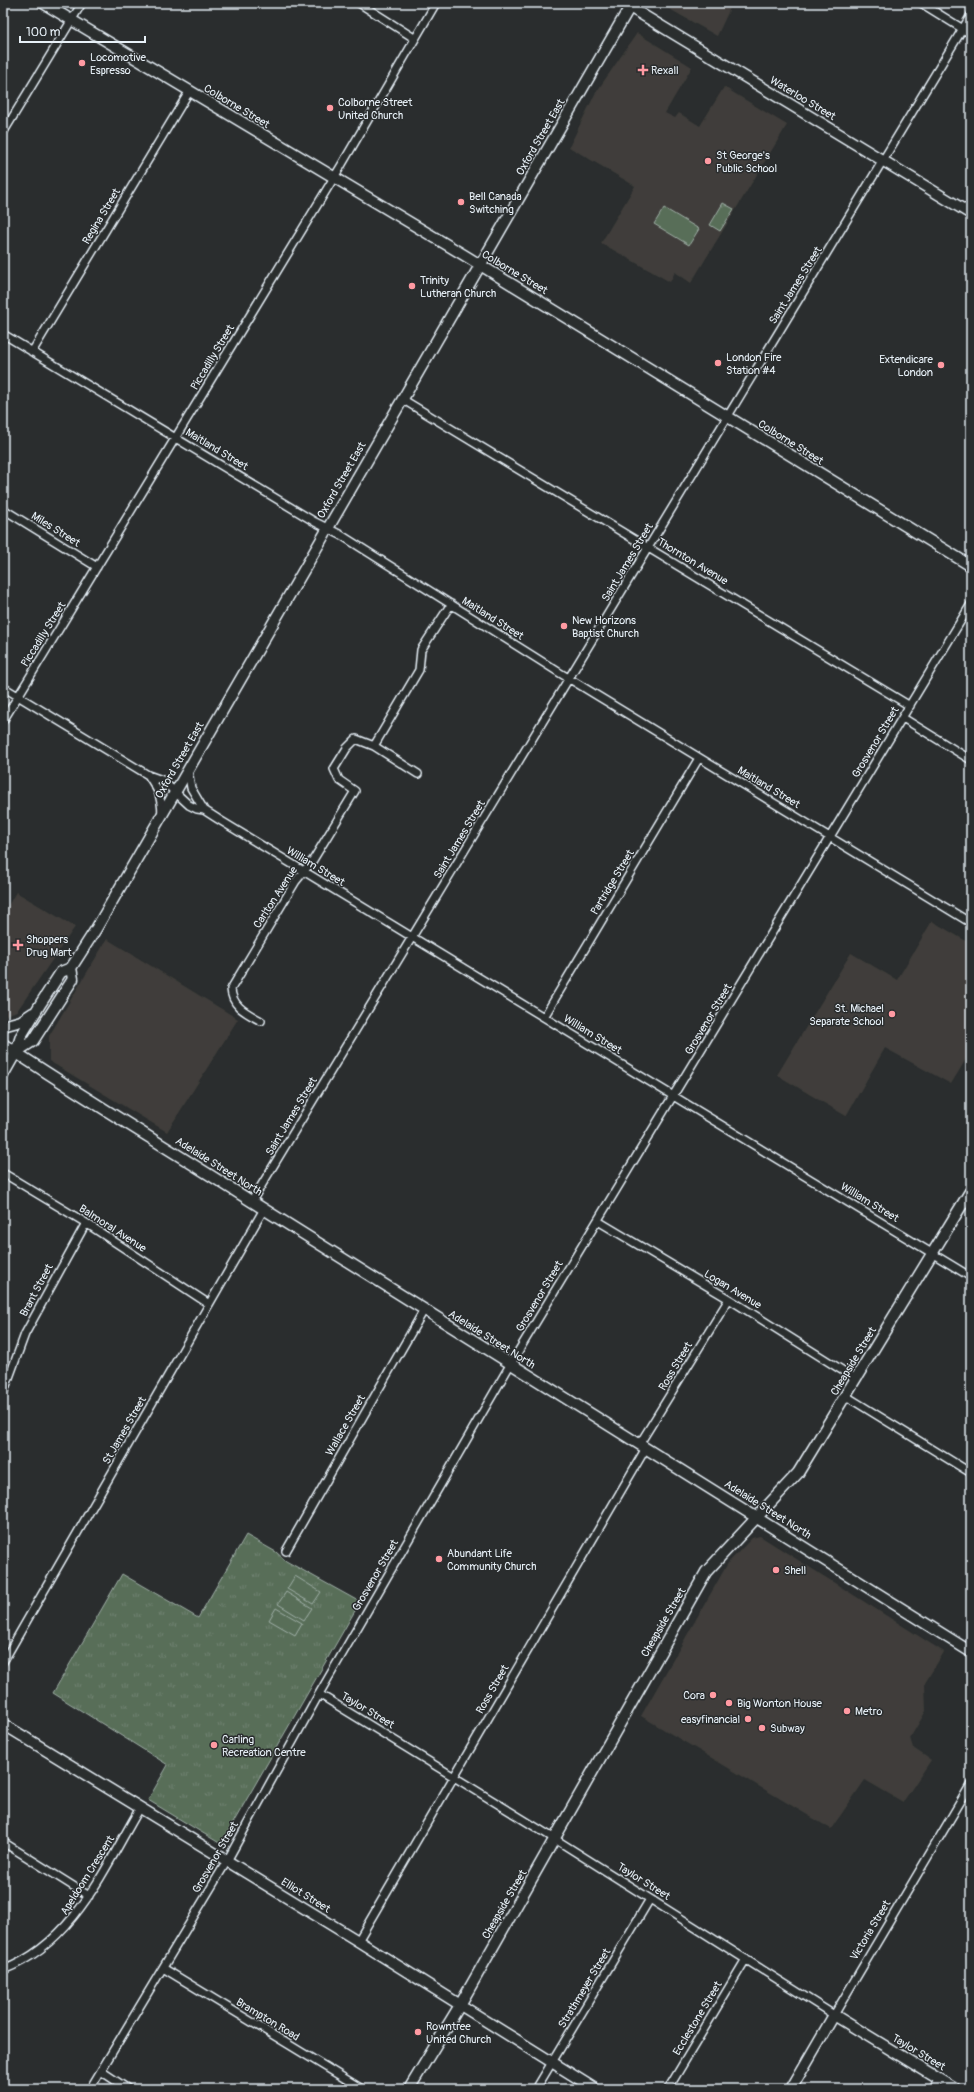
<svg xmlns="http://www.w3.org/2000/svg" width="974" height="2092" viewBox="0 0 974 2092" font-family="Pangolin,sans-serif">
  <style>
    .built { fill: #3f3e3a }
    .park { fill: url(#park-tufts); stroke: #a0b0a8 }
    .garden { fill: #596e59; stroke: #a0b0a8 }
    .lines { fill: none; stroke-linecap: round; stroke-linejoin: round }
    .street-casing { stroke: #e8f1f8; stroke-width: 10 }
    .secondary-casing { stroke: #e8f1f8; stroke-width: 13 }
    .street { stroke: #2a2d2e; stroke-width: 7 }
    .secondary { stroke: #2a2d2e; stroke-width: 10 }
    .poi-dot { fill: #ff9aa2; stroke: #2a2d2e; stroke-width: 1.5 }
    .labels { text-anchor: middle; stroke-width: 3; stroke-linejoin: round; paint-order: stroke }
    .poi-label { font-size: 11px; fill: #e8f1f8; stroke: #2a2d2e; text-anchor: start }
    .street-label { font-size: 11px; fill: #e8f1f8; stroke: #2a2d2e }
  </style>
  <defs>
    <pattern id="park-tufts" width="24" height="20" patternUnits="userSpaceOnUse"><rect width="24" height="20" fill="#596e59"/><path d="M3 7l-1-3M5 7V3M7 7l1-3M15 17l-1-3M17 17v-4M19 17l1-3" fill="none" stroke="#718372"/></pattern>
  </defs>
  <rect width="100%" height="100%" fill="#2a2d2e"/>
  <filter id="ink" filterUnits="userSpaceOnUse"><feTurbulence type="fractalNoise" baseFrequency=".025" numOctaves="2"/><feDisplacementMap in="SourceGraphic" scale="8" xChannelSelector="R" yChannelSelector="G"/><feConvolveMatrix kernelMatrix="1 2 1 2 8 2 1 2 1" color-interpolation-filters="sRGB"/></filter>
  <g filter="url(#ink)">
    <path class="built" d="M659,3h80l-7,1 -15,32z
      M637,33l55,34 -27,46 10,5 4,-5 21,13 24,-39 63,38 -96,158 -16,-11 -5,10 -69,-39 34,-57 -66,-39 26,-53z
      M16,892l59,35 -58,84 -14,5v-102z
      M932,921l39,23v107l-20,33 -66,-36 -39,68 -69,-41 74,-122 46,27z
      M107,939l131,80 -71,113 -118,-71v-25z
      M760,1536l184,116 -19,31 1,28 -16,27 3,10 18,12 -28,42 -38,-22 -34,49 -190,-113 87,-153 24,-25z"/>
    <path class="park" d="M723,203l11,6 -14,22 -10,-6z
      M246,1535l30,17 10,9 74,41 -139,242 -73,-44 20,-35 -115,-72 69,-119 76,44z"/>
    <path class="garden" d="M664,208l35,21 -10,16 -35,-21z
      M295,1576l26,16 -8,12 -26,-15z
      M286,1592l26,16 -8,12 -26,-16z
      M276,1608l26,15 -7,12 -26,-15z"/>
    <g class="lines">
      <g class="street-casing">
        <path id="street" d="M359,3l55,35
          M921,3l50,31
          M3,133l79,-130
          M3,334l312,188 26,13 219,138 411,250
          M32,352l157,-260
          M402,399l508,307
          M3,509l94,58
          M3,687l145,88 14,5 27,25 8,4 7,1 14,9 753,458
          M903,718l68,42
          M3,721l338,-555 95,-163
          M374,746l45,-76 2,-20 30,-46
          M188,770l3,18 13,22
          M148,775c10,15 13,19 14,39
          M544,1017l155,-259
          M261,1021c-14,-8 -29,-14 -30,-32l65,-108 17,-21 42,-69 -16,-11 -5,-11 13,-21 9,-9 18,7 44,28
          M3,1173l83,50 123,81
          M252,1201l719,-1186
          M598,1221l131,78 127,80
          M3,1394l22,-60 61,-111
          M846,1396l125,77
          M639,1445l90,-146
          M286,1551l138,-241
          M3,1662l261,-453
          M319,1694l236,145 279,176 137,-231
          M3,1842l86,54
          M358,1941l288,-493
          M163,1968l199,121
          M3,1970c71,-27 101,-101 137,-162
          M101,2071l27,18
          M90,2089l137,-228 92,-167 191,-329 461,-761
          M536,2089l114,-190
          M668,2089l78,-130
          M933,2089l6,-10"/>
      </g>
      <g class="secondary-casing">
        <path id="secondary" d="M43,3l421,252 507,311
          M623,3l348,211
          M3,1026l18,-5 12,-8
          M3,1044c81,54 165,104 248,157 239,152 481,299 720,451
          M16,1052l17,-11 40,-62 -2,-11
          M3,1075l13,-23 5,-16 20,-33 20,-31 10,-4 25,-39 536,-926
          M3,1724l355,217 237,148
          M409,2089l51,-84 246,-433 92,-99 173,-283
          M791,2089l43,-74 121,74"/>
      </g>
      <use href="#street" class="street"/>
      <use href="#secondary" class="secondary"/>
    </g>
  </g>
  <g class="poi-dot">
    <circle cx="82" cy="63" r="4"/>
    <path d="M641 64h4v4h4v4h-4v4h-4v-4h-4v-4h4z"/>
    <circle cx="330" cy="108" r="4"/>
    <circle cx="708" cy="161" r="4"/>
    <circle cx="461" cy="202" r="4"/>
    <circle cx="412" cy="286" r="4"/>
    <circle cx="718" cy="363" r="4"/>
    <circle cx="941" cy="365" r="4"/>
    <circle cx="564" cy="626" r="4"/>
    <path d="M16 939h4v4h4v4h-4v4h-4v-4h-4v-4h4z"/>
    <circle cx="892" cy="1014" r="4"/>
    <circle cx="439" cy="1559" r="4"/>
    <circle cx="776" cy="1570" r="4"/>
    <circle cx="713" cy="1695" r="4"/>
    <circle cx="729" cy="1703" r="4"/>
    <circle cx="847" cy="1711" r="4"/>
    <circle cx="748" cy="1719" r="4"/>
    <circle cx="762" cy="1728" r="4"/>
    <circle cx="214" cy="1745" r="4"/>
    <circle cx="418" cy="2032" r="4"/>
  </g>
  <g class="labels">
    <g class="poi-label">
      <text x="90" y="61">Locomotive<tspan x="90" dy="13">Espresso</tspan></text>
      <text x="651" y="74">Rexall</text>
      <text x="338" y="106">Colborne Street<tspan x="338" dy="13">United Church</tspan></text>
      <text x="716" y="159">St George's<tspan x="716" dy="13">Public School</tspan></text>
      <text x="469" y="200">Bell Canada<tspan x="469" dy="13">Switching</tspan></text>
      <text x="420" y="284">Trinity<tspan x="420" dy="13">Lutheran Church</tspan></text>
      <text x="726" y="361">London Fire<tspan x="726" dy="13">Station #4</tspan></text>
      <text x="933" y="363" text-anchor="end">Extendicare<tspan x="933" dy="13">London</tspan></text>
      <text x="572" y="624">New Horizons<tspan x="572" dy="13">Baptist Church</tspan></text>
      <text x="26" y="943">Shoppers<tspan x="26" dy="13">Drug Mart</tspan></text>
      <text x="884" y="1012" text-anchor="end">St. Michael<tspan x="884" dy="13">Separate School</tspan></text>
      <text x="447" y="1557">Abundant Life<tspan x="447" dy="13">Community Church</tspan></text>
      <text x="784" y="1574">Shell</text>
      <text x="705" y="1699" text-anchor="end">Cora</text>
      <text x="737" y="1707">Big Wonton House</text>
      <text x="855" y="1715">Metro</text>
      <text x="740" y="1723" text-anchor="end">easyfinancial</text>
      <text x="770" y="1732">Subway</text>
      <text x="222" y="1743">Carling<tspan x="222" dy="13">Recreation Centre</tspan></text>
      <text x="426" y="2030">Rowntree<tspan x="426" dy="13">United Church</tspan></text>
    </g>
    <g class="street-label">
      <text transform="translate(803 98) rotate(31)" y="4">Waterloo Street</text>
      <text transform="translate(237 106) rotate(31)" y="4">Colborne Street</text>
      <text transform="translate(540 137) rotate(-60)" y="4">Oxford Street East</text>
      <text transform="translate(101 216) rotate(-59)" y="4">Regina Street</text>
      <text transform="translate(515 272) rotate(31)" y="4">Colborne Street</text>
      <text transform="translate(795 285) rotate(-58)" y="4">Saint James Street</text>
      <text transform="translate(212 357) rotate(-59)" y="4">Piccadilly Street</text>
      <text transform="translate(791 442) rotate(32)" y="4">Colborne Street</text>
      <text transform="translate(217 449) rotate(31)" y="4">Maitland Street</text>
      <text transform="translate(341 480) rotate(-60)" y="4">Oxford Street East</text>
      <text transform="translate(56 529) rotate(32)" y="4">Miles Street</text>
      <text transform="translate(693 561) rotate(31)" y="4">Thornton Avenue</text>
      <text transform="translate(627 562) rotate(-59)" y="4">Saint James Street</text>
      <text transform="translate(493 618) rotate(32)" y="4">Maitland Street</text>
      <text transform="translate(43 634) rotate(-58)" y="4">Piccadilly Street</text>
      <text transform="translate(875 742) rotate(-59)" y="4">Grosvenor Street</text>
      <text transform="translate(179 760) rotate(-60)" y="4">Oxford Street East</text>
      <text transform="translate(769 787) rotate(31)" y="4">Maitland Street</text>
      <text transform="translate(459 839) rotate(-59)" y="4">Saint James Street</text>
      <text transform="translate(316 866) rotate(31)" y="4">William Street</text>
      <text transform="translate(612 882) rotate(-59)" y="4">Partridge Street</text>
      <text transform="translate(275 897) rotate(-57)" y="4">Carlton Avenue</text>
      <text transform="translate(708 1019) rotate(-59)" y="4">Grosvenor Street</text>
      <text transform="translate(593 1034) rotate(31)" y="4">William Street</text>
      <text transform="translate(291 1116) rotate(-59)" y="4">Saint James Street</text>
      <text transform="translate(219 1166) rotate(32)" y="4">Adelaide Street North</text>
      <text transform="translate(870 1202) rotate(31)" y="4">William Street</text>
      <text transform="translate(113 1228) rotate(33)" y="4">Balmoral Avenue</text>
      <text transform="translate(733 1289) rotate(31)" y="4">Logan Avenue</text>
      <text transform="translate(36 1290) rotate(-62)" y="4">Brant Street</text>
      <text transform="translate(539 1296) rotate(-59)" y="4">Grosvenor Street</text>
      <text transform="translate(492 1339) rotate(32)" y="4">Adelaide Street North</text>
      <text transform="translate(853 1361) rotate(-59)" y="4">Cheapside Street</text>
      <text transform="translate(675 1366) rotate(-59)" y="4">Ross Street</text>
      <text transform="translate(345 1425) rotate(-60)" y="4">Wallace Street</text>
      <text transform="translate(124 1430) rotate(-60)" y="4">St James Street</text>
      <text transform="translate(768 1509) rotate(32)" y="4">Adelaide Street North</text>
      <text transform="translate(375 1575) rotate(-60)" y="4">Grosvenor Street</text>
      <text transform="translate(663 1622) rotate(-60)" y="4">Cheapside Street</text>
      <text transform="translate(492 1689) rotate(-60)" y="4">Ross Street</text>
      <text transform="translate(368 1710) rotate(31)" y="4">Taylor Street</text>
      <text transform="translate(215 1857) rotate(-60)" y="4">Grosvenor Street</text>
      <text transform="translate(87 1875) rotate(-58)" y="4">Apeldoom Crescent</text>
      <text transform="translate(644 1881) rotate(32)" y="4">Taylor Street</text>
      <text transform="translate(306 1895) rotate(32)" y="4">Elliot Street</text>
      <text transform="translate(504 1904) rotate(-60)" y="4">Cheapside Street</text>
      <text transform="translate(870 1930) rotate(-59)" y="4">Victoria Street</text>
      <text transform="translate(584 1988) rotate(-59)" y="4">Strathmeyer Street</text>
      <text transform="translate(697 2018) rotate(-59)" y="4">Ecclestone Street</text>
      <text transform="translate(268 2019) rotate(31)" y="4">Brampton Road</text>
      <text transform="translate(919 2052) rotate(31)" y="4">Taylor Street</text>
    </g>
  </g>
  <rect width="974" height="2092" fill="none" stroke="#2a2d2e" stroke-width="16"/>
  <rect x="8" y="8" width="958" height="2076" fill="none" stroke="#e8f1f8" stroke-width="1.5" filter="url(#ink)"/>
  <path d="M20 36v6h125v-6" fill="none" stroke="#e8f1f8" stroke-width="2"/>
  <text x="26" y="36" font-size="12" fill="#e8f1f8" stroke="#2a2d2e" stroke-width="3" paint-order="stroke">100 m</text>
</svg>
